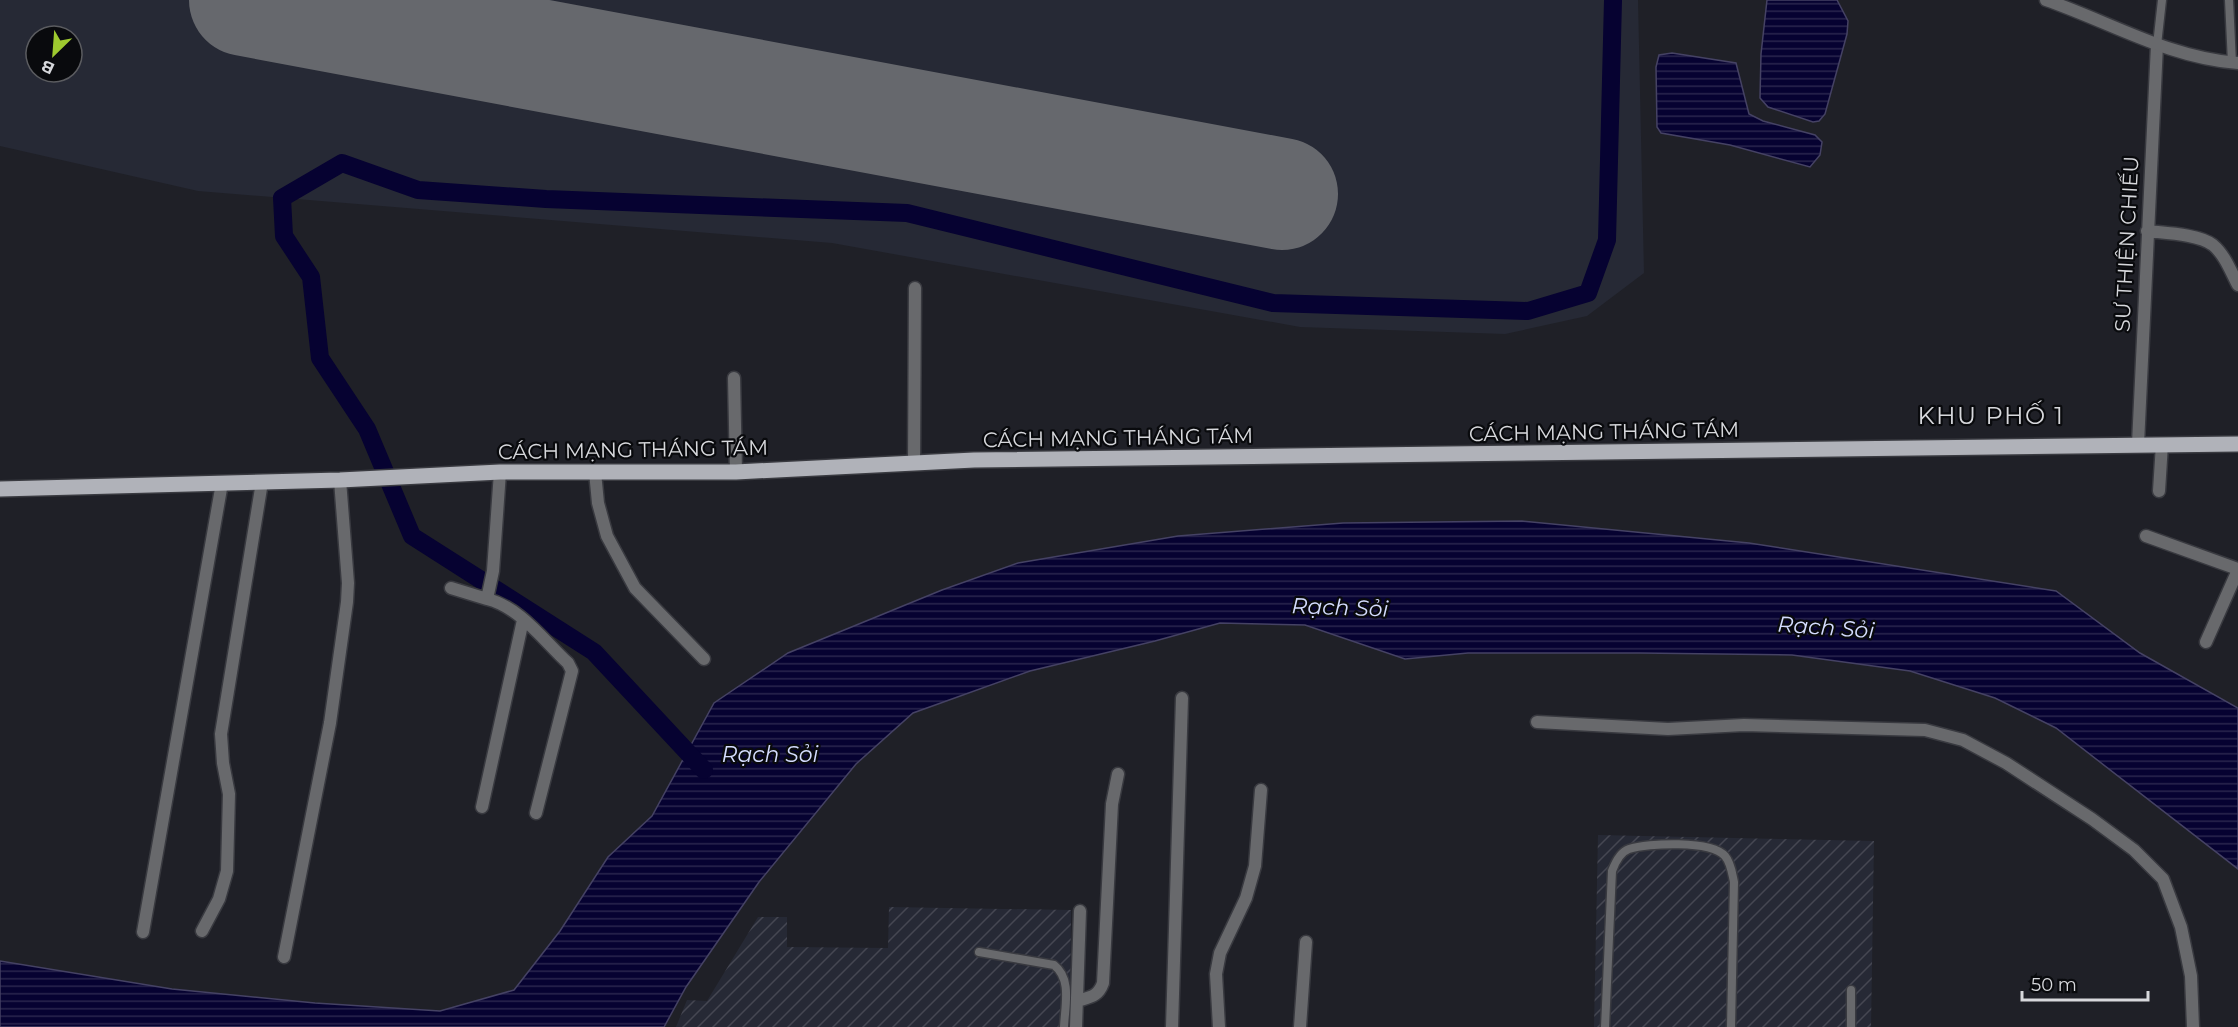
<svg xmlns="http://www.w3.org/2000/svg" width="2238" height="1027" viewBox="0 0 2238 1027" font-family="Montserrat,sans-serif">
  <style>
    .built { fill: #262935; fill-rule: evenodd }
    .industrial { fill: url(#industrial-furrows) }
    .water { fill: url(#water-rules); stroke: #454264; stroke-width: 1.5 }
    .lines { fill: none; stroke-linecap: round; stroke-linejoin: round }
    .canal { stroke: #060231; stroke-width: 18 }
    .runway { stroke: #66686d; stroke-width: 112 }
    .service-casing { stroke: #393a40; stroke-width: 11 }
    .minor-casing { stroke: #393a40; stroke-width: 15 }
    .tertiary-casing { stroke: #393a40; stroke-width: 15 }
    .primary-casing { stroke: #393a40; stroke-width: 18 }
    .service { stroke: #68696c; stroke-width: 8 }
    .minor { stroke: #68696c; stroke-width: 12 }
    .tertiary { stroke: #68696c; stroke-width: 12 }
    .primary { stroke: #b0b2b9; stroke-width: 15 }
    .labels { text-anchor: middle; stroke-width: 4.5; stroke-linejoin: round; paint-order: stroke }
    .street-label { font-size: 21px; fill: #d7d8dc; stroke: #090a0d }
    .water-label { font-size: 22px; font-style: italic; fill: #d4dcfe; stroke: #090a0d }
    .quarter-label { font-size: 24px; letter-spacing: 1.5px; fill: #d7d8dc; stroke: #090a0d }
  </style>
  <defs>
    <pattern id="industrial-furrows" width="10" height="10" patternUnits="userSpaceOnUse" patternTransform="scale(1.5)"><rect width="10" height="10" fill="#262935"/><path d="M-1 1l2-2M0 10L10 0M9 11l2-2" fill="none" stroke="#454752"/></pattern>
    <pattern id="water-rules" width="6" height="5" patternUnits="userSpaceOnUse" patternTransform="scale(1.5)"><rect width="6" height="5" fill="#060231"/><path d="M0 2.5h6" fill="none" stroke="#2a264e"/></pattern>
  </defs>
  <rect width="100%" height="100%" fill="#1f2027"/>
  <path class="built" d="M0,0h1638l6,273 -57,43 -82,18 -205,-7 -468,-84 -634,-52 -198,-45zM36,36h36v36h-36z"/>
  <path class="industrial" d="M1598,835l276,6 -3,186h-277z
    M889,907l182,3 -1,117h-394l11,-27 20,1 51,-84h29v30l101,1z"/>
  <path class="water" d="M1767,0h70l11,21 -1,13 -22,80 -6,7 -6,1 -45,-15 -8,-9 1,-44z
    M1672,53l64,10 13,51 14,7 52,14 7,7 -2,13 -10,12 -80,-22 -69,-12 -4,-6 -1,-60 3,-12z
    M1522,521l227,22 307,48 84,62 98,55v161l-182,-141 -61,-30 -85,-27 -118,-16 -152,-2h-172l-63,6 -100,-34 -85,-2 -65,18 -125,30 -117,42 -57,51 -97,118 -73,105 -22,40h-664v-66l172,28 143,14 125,8 74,-21 46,-59 48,-74 44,-41 62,-113 74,-50 154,-63 76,-27 160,-27 165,-13z"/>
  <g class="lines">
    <path class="canal" d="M704,770l-110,-118 -182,-116 -45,-107 -47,-71 -9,-81 -27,-41 -2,-38 60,-35 76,27 128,9 361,14 366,90 255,8 60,-18 19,-53 6,-240"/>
    <path class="runway" d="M245,0l1037,194"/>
    <g class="service-casing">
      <path id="service" d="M2229,0l3,63
        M2157,45l5,-45
        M979,952l75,13c18,14 11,40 10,62
        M1851,990v37
        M1605,1027l7,-156c3,-8 8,-19 17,-22 19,-6 82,-9 96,7 6,7 7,17 9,26l-3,145"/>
    </g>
    <g class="minor-casing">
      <path id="minor" d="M2147,231c17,2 52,3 66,14 12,10 18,27 25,40
        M734,378l2,94
        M2138,444l19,-399
        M914,463l1,-175
        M500,472l-7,99 -6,28c33,8 57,42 81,64l4,8 -36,142
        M595,472l3,31 9,33 28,52 69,71
        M2159,491l3,-47
        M2146,536l92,33
        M451,588l36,11
        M2206,642l32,-72
        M1537,722l131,7 76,-4 181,5 38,10 43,23 86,56 42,31 29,29 18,48 10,49 2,51
        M482,807l41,-187
        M202,931l17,-32 8,-28 2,-77 -6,-31 -2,-29 41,-252
        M143,932l79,-449
        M284,957l46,-234 17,-121 1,-19 -8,-103
        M1077,1001c13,-4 21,-4 26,-18l9,-179 6,-30
        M1076,1027l4,-116
        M1172,1027l10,-329
        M1219,1027l-3,-53 4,-21 26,-55 9,-32 6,-76
        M1300,1027l6,-85"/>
    </g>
    <g class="tertiary-casing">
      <path id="tertiary" d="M2046,0c64,22 123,58 192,63"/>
    </g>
    <g class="primary-casing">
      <path id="primary" d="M0,489l340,-9 160,-8h236l238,-12 1264,-16"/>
    </g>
    <use href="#service" class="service"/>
    <use href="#minor" class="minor"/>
    <use href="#tertiary" class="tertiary"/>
    <use href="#primary" class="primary"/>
  </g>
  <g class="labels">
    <g class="street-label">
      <text transform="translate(2127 244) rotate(-87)" y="7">SƯ THIỆN CHIẾU</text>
      <text transform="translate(1604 432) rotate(-1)" y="7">CÁCH MẠNG THÁNG TÁM</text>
      <text transform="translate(1118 438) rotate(-1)" y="7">CÁCH MẠNG THÁNG TÁM</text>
      <text transform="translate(633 450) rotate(-1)" y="7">CÁCH MẠNG THÁNG TÁM</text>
    </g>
    <g class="water-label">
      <text transform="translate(1340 607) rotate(2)" y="8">Rạch Sỏi</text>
      <text transform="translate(1826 627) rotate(4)" y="8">Rạch Sỏi</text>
      <text x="770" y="762">Rạch Sỏi</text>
    </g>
    <g class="quarter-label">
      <text x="1991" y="424">KHU PHỐ 1</text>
    </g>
  </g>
  <g transform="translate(54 54) rotate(205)"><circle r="28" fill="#090a0d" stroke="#5b5c60" stroke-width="1.5"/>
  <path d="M0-4.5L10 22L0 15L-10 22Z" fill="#9eca2f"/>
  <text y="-9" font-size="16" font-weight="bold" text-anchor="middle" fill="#d7d8dc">B</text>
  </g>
  <path d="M2022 991v9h126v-9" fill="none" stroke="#d7d8dc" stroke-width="3"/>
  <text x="2031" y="991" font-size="18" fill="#d7d8dc" stroke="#090a0d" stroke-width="4.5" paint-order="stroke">50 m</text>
</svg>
